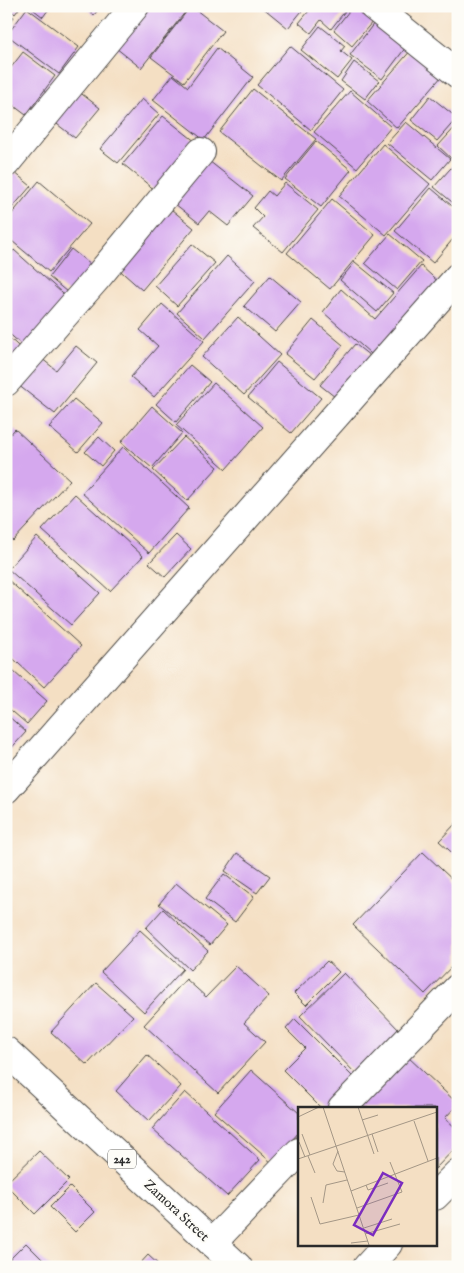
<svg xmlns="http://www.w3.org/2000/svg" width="464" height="1273" viewBox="0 0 464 1273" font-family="'IM FELL English',serif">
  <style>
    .building { fill: #d5a8ee }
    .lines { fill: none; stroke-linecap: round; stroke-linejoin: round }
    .minor-casing { stroke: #494642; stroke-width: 30 }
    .major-casing { stroke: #494642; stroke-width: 30 }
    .minor { stroke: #fff; stroke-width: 28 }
    .major { stroke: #fff; stroke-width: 28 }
    .labels { text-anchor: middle; stroke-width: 4; stroke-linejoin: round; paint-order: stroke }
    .shield { fill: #fdfcf7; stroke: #6a6a68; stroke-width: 1 }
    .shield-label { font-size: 12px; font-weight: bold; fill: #2b2b2b }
    .street-label { font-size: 14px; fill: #2b2b2b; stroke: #fdfcf7 }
    .inset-road { fill: none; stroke: #a49786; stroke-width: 1 }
    .view { fill: #7b2cbf; fill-opacity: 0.15; stroke: #7b2cbf; stroke-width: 2.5 }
    .inset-edge { fill: none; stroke: #2b2b2b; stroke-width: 2.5 }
  </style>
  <rect width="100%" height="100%" fill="#fdfcf7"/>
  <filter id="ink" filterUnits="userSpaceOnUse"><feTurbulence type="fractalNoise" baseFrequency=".02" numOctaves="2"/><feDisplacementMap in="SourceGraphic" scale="10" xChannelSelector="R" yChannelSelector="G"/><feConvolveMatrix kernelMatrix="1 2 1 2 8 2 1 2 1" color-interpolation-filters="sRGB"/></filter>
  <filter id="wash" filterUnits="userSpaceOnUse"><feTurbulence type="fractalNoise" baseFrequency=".0096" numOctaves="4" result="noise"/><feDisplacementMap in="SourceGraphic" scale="20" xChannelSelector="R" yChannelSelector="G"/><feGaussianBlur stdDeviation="1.12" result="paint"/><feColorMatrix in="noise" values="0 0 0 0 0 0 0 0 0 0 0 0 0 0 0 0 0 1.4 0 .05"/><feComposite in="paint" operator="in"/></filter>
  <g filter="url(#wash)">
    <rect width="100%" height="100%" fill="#f4dfc3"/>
    <g id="blocks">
      <path class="building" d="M6,6h15l-6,8z
        M29,6h22l-8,11z
        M84,6h17l-7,9z
        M140,6h50l-49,62 -30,-24z
        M191,6l32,25 -39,51 -33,-25z
        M261,6h45l-18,22z
        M313,6h36l-18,23 -10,-9 -10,13 -12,-10z
        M353,6l20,15 -21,25 -18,-16z
        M27,8l52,39 -20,27 -52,-39z
        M6,12l8,5 -8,11z
        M374,23l32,24 -24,32 -32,-24z
        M320,26l25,20 -4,5 11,9 -15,19 -36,-29z
        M290,46l53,44 -32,40 -54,-45z
        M217,48l36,29 -49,63 -51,-40 20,-25 15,12z
        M412,49l30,27 -45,52 -30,-27z
        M23,52l32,24 -29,39 -20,-15v-26z
        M354,62l25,19 -14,18 -24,-18z
        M253,89l63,50 -35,42 -62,-49z
        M78,91l22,17 -25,30 -22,-17z
        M350,91l41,36 -34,41 -43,-36z
        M430,96l27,22 -20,23 -26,-21z
        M142,99l17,15 -41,49 -18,-14z
        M6,103l7,5 -7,10z
        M163,116l33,26 -40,49 -33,-27z
        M406,122l44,37 -18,21 -45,-37z
        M458,124v32l-4,5 -16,-15z
        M316,141l35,29 -30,37 -36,-28z
        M383,144l47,40 -44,51 -47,-39z
        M204,157l49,39 -25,30 -19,-15 -10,12 -29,-23z
        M458,160v47l-24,-20z
        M14,172l17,14 -25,29v-34z
        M39,181l51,43 -41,48 -43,-36v-15z
        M285,183l33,27 -35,42 -30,-24 10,-11 -9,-9 14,-17 6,5z
        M431,188l27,23v22l-25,30 -38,-32z
        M332,199l43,36 -45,54 -43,-36z
        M166,205l28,23 -52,62 -27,-24z
        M390,234l32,27 -25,29 -32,-27z
        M192,244l23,19 -38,43 -22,-20z
        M71,249l25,20 -23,28 -24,-20z
        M14,250l57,51 -43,49 -22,-19v-72z
        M227,256l28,25 -50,57 -28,-25z
        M355,262l38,31 -16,19 -37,-32z
        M421,266l22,20 -65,74 -55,-48 18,-23 34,30z
        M270,276l31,26 -26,30 -31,-26z
        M162,304l42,37 -50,56 -23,-20 27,-31 -18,-16z
        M238,317l42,38 -36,40 -42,-38z
        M313,320l30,25 -28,33 -30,-24z
        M6,335l20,18 -20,22z
        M355,344l20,16 -35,41 -20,-16z
        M76,346l21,17 -42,51 -42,-33 23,-27 20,16z
        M277,362l44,36 -30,35 -43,-36z
        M190,365l20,17 -34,40 -20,-18z
        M214,383l49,44 -37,42 -50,-44z
        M74,399l29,24 -25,29 -29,-25z
        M152,406l30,27 -30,35 -31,-26z
        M15,429l55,51 -57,61 -7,-6v-96z
        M99,437l15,14 -13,15 -16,-14z
        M184,437l34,30 -31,34 -34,-31z
        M123,447l66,61 -40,45 -67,-60z
        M75,494l68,62 -33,35 -68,-61z
        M176,535l15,14 -26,28 -16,-14z
        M37,537l63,56 -29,32 -63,-56z
        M6,578l75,68 -37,41 -38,-35z
        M6,665l41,36 -20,23 -21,-18z
        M6,714l20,18 -20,22z
        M458,821v37l-19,-17z
        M423,852l35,33v75l-33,34 -72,-69z
        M237,853l33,23 -13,17 -32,-22z
        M224,874l30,23 -19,25 -30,-23z
        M176,883l51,42 -17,20 -51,-41z
        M163,909l45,42 -18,19 -44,-42z
        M140,930l43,39 -39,43 -43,-40z
        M327,961l12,11 -33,33 -12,-12z
        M236,966l33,30 -25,27 21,19 -47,51 -74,-68 42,-46 20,18z
        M344,973l57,59 -44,43 -57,-59z
        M96,983l37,33 -46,49 -36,-33z
        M295,1019l63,63 -26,26h-11l-38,-38 22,-22 -19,-19z
        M147,1055l34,31 -32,35 -33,-30z
        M407,1056l51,48 -13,14 13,12v15l-23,24v-61h-77z
        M251,1070l48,43v19l-27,31 -58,-51z
        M185,1092l75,68 -33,36 -75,-67z
        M39,1151l30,29 -34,34 -29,-29v-2z
        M70,1187l25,25 -20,20 -25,-25z
        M26,1243l24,24h-44v-4z
        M148,1255l13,12h-24z
        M458,1257v10h-9z"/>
    </g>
  </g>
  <g filter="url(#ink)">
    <use href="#blocks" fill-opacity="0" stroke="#494642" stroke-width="1"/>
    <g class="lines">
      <g class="minor-casing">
        <path id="minor" d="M373,6l85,68
          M6,163l129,-157
          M6,382l90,-103 105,-127
          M6,789l452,-512
          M342,1108l116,-120
          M435,1196l23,-23
          M212,1243l87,-91
          M367,1267l21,-23"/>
      </g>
      <g class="major-casing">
        <path id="major" d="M6,1051l232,216"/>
      </g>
      <use href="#minor" class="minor"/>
      <use href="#major" class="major"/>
    </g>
  </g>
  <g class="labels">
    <rect class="shield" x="108" y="1149.5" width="28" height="19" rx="4"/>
    <g class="shield-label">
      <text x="122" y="1163">242</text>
    </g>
    <g class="street-label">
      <text transform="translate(177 1210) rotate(43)" y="5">Zamora Street</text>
    </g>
  </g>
  <g transform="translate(298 1107)">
    <rect width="139" height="139" fill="#f4dfc3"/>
    <path class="inset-road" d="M25,0l46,138M60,0l16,47M0,10l21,-10M64,13l16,-5M116,14l14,40M4,27l8,21M74,27l6,18M1,35l6,15M40,44l-5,13 4,7 8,1M10,49l7,17M0,52l139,-47M68,78l2,5 20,-7M53,84l86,-33M13,90l9,27 39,-9M25,96l3,-18 21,-5M59,101l45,-16 -12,-30M66,121l28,-9M67,127l35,-10M53,136l17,-2"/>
    <path class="view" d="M85,66l19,10 -29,52 -19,-10z"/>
    <rect width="139" height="139" class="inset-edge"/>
  </g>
  <rect width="464" height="1273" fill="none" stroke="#fdfcf7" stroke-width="25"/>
</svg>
